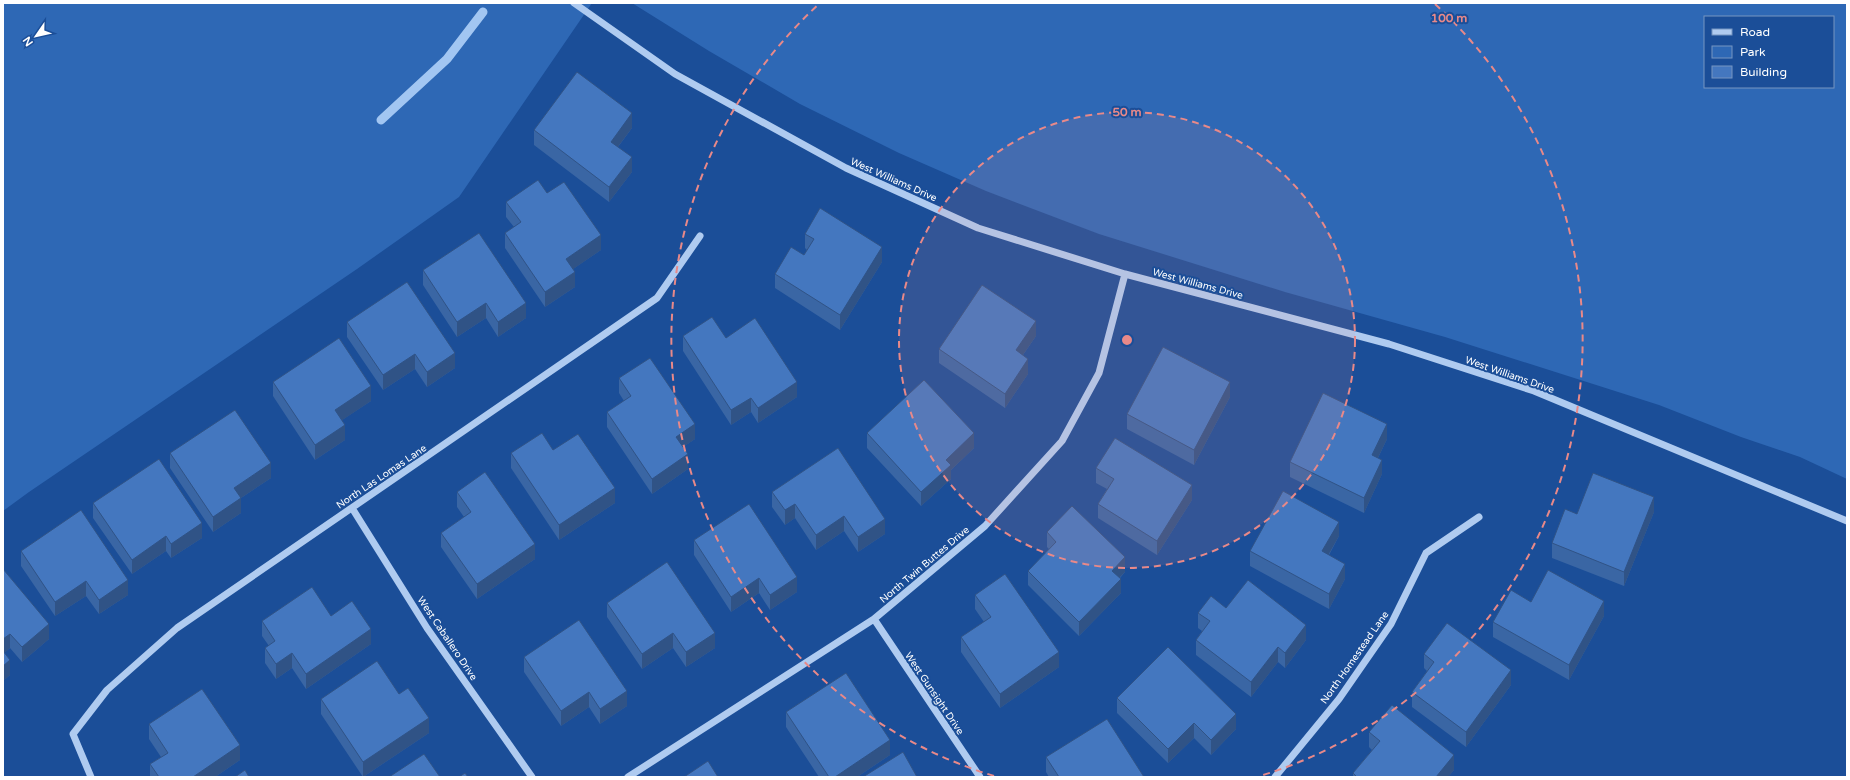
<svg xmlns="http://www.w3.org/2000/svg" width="1850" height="780" viewBox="0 0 1850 780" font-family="'Varela Round',sans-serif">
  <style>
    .green { fill: #2e68b5; fill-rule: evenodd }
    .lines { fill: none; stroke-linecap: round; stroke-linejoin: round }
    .stream { stroke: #a2c6f2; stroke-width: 9 }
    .minor { stroke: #afcbf0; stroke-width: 7 }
    .wall { fill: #3a66a4 }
    .shaded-wall { fill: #305386 }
    .building { fill: #4477bf; stroke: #305386 }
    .ring { fill: none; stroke: #e88989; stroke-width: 2; stroke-dasharray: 7 5 }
    .labels { text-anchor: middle; stroke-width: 4; stroke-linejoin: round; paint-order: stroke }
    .street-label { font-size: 10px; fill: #fff; stroke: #1b4e98 }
    .centre { fill: #e88989; stroke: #1b4e98; stroke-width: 2 }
    .ring-label { font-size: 12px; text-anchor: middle; font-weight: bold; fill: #e88989; stroke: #1b4e98; stroke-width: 4; stroke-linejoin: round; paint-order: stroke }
  </style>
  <rect width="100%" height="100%" fill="#1b4e98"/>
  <path class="green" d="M3,3h589l-133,194 -102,72 -328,223 -26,19z
    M632,3h1214l1,476 -47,-22 -59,-20 -82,-32 -214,-68 -160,-45 -186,-58 -113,-43 -87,-38 -99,-49 -91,-53zM1705,17h128v70h-128z"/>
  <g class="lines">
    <path class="stream" d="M381,120l66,-61 36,-47"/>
    <path class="minor" d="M574,3l101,71 171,94 132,60 147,46 264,70 145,47 313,130
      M352,508l75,120 105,149
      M874,619l106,158
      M91,777l-18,-43 34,-44 70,-62 480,-330 43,-62
      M628,777l246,-158 111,-93 77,-85 37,-68 26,-99
      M1275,777l64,-78 52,-75 35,-71 53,-36"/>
  </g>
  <path class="wall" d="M632,128l-14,19 14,25 -23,30 -75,-57v-15z
    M547,193l54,57 -28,19 2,18 -30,20 -40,-59v-15l9,-6 -8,-10v-15z
    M805,234l77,28 -42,68 -65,-42v-14l29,-19 3,-5 -2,-2z
    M423,270l103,48 -28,19 -12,-19 -29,19 -34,-52z
    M347,322l108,46 -28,19 -12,-18 -32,21 -36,-53z
    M683,336l43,2 71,59 -39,26 -7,-11 -20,13 -48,-74z
    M1036,336l-13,19 5,19 -23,34 -66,-45v-14z
    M619,378l76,61 -12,8 5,22 -36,25 -45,-67v-15l17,-11 -5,-8z
    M273,382l98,19 -29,19 3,20 -30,20 -42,-64z
    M1230,397l-36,68 -67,-36v-15z
    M867,433l107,15 -23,22v9l-30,27 -54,-58z
    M1387,439l-9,19 4,16 -18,39 -74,-36v-15z
    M838,448l47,86 -27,18 -14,-21 -28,19 -21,-32 -10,7 -13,-18v-15z
    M553,450l62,53 -56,37 -48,-72v-15z
    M170,453l101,25 -30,20v15l-28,19 -43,-64z
    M1096,468l96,32 -35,55 -59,-37v-14l9,-15 -11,-6z
    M457,492l78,67 -58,40 -36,-52v-14l23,-16 -7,-10z
    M93,503l109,35 -31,20 -5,-7 -34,23 -39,-56z
    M1654,512l-30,74 -72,-28v-15z
    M1047,532l78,40 -5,6 1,15 -42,43 -51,-51v-14l21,-22 -2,-2z
    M1339,536l-10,19 16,24 -16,30 -79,-43v-15z
    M694,540l103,52 -27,18 -11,-17 -28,19 -37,-57z
    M21,551l107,44 -29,19 -13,-18 -31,20 -34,-50z
    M3,569l46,70 -27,23 -12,-14 -6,5 6,22 -7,6z
    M975,595l84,72 -59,41 -39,-56v-15l23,-15 -9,-13z
    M1531,602l73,14 -35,64 -76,-43v-15z
    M607,603l108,45 -29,19 -13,-19 -31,21 -35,-52z
    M1226,608l80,32 -21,28 -7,-6 -27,35 -55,-42v-15l6,-9 -4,-3v-15z
    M331,616l40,28 -65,45 -14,-21 -16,11 -11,-16v-15l4,-2 -7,-10v-15z
    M1424,654l87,31 -45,62 -54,-40v-15l15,-21 -3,-3z
    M524,657l103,49 -27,18 -11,-17 -28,19 -37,-54z
    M399,694l30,39 -66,44 -42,-63v-15z
    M1117,698l119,31 -25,26 -17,-17 -26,25 -51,-50z
    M786,712l104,43 -33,22h-38l-33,-50z
    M149,724l91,36 -25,17h-65v-13l11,-7 -12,-18z
    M1369,732l85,38 -6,7h-95v-4l19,-23 -3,-3z
    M1046,757l98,20h-95l-3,-5z"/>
  <path class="shaded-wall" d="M632,113v15l-21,28v-14z
    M632,157v15l-23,30v-15z
    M601,235v15l-35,24v-15z
    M882,247v15l-42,68v-15z
    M575,272v15l-30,20v-15z
    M486,303v15l-29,19v-15z
    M526,303v15l-28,19v-15z
    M1036,321v15l-20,29v-15z
    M455,353v15l-28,19v-15z
    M415,354v15l-32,21v-15z
    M1028,359v15l-23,34v-14z
    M797,382v15l-39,26v-15z
    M1230,382v15l-36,68v-15z
    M371,386v15l-36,24v-15z
    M751,398v14l-20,13v-15z
    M695,424v15l-19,13v-15z
    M1387,424v15l-15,31v-15z
    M345,425v15l-30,20v-15z
    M974,433v15l-23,22v9l-30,27v-14l25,-32z
    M688,454v15l-36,25v-15z
    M1382,460v14l-18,39v-15z
    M271,463v15l-30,20v15l-28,19v-15l21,-29z
    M1192,485v15l-35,55v-14z
    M615,488v15l-56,37v-15z
    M1654,497v15l-30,74v-14z
    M795,504v14l-10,7v-15z
    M844,516v15l-28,19v-15z
    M885,519v15l-27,18v-15z
    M1339,522v14l-17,30v-15z
    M202,523v15l-31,20v-14z
    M166,536v15l-34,23v-14z
    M535,544v15l-58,40v-15z
    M1125,557v15l-13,13v-14z
    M1345,564v15l-16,30v-15z
    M797,577v15l-27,18v-15z
    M759,578v15l-28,19v-15z
    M1121,579v14l-42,43v-14z
    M128,580v15l-29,19v-14z
    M86,581v15l-31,20v-14z
    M1604,601v15l-35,64v-15z
    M49,624v15l-27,23v-15z
    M1306,625v15l-21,28v-15z
    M371,629v15l-65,45v-15z
    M673,633v15l-31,21v-15z
    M715,633v15l-29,19v-15z
    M10,634v14l-7,6v-15z
    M1278,647v15l-27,35v-15z
    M1059,652v15l-59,41v-14z
    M292,653v15l-16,11v-15z
    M10,660v15l-7,6v-15z
    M1511,670v15l-45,62v-15z
    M627,691v15l-27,18v-15z
    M589,692v15l-28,19v-15z
    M1236,714v15l-25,26v-15z
    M429,718v15l-66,44v-15z
    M1194,723v15l-26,25v-14z
    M890,740v15l-33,22h-22z
    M240,745v15l-25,17h-22z
    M1454,755v15l-6,7h-12z"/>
  <path class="building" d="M577,72l55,41 -21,29 21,15 -23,30 -75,-57z
    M538,180l9,13 17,-11 37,53 -35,24 9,13 -30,20 -40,-59 16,-11 -15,-20z
    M820,208l62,39 -42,68 -65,-41 16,-27 13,8 10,-16 -9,-5z
    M479,233l47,70 -28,19 -12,-19 -29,19 -34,-52z
    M407,282l48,71 -28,19 -12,-18 -32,21 -36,-53z
    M982,285l54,36 -20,29 12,9 -23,35 -66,-45z
    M712,317l14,21 29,-20 42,64 -39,26 -7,-10 -20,12 -48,-74z
    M339,338l32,48 -36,24 10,15 -30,20 -42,-63z
    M1163,347l67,35 -36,68 -67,-36z
    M650,358l45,66 -19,13 12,17 -36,25 -45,-67 24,-16 -12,-18z
    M924,380l50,53 -28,27 5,5 -30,27 -54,-59z
    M1323,393l64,31 -15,31 10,5 -18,38 -74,-36z
    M235,410l36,53 -37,25 7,10 -28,19 -43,-64z
    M542,433l11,17 25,-16 37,54 -56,37 -48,-72z
    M1115,438l77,47 -35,56 -59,-37 16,-25 -18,-11z
    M838,448l47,71 -27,18 -14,-21 -28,19 -21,-31 -10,6 -13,-18z
    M159,459l43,64 -31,21 -5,-8 -34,24 -39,-57z
    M485,472l50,72 -58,40 -36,-51 30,-21 -14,-20z
    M1593,473l61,24 -30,75 -72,-29 13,-34 12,5z
    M1283,491l56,31 -17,29 23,13 -16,30 -79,-43z
    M749,504l48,73 -27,18 -11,-17 -28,19 -37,-57z
    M1072,506l53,51 -13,14 9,8 -42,43 -51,-51 28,-29 -9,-10z
    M81,510l47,70 -29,20 -13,-19 -31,21 -34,-51z
    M667,562l48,71 -29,19 -13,-19 -31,21 -35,-51z
    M3,569l46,55 -27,23 -12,-13 -7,5z
    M1548,570l56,31 -35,64 -76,-43 18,-32 20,12z
    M1005,574l54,78 -59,42 -39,-57 30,-20 -16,-22z
    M1248,580l58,45 -21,28 -7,-6 -27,35 -55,-42 14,-19 -12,-8 13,-17 15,12z
    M312,587l19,29 21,-15 19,28 -65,45 -14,-21 -16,11 -11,-16 10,-7 -13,-20z
    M579,620l48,71 -27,18 -11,-17 -28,19 -37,-54z
    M1447,623l64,47 -45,62 -54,-40 22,-30 -10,-8z
    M1168,647l68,67 -25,26 -17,-17 -26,26 -51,-51z
    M3,651l7,9 -7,6z
    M377,661l22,33 9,-6 21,30 -66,44 -42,-63z
    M846,673l44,67 -55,37h-6l-43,-65z
    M202,689l38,56 -47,32h-34l-9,-13 18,-11 -19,-29z
    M1392,705l62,50 -18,22h-79l-4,-4 27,-32 -11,-9z
    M1107,719l37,58h-85l-13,-20z
    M903,752l14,25h-54z
    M424,754l16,23h-51z
    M708,761l10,16h-34z
    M245,770l4,7h-14z
    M465,773l3,4h-9z"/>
  <circle cx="1127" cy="340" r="228" fill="#e88989" fill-opacity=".12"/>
  <g class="ring">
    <circle cx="1127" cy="340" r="228"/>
    <path d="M994 776A456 456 0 0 1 819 4M1435 4A456 456 0 0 1 1260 776"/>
  </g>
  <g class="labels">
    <g class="street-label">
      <text transform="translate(894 179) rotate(24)" y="4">West Williams Drive</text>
      <text transform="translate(1198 283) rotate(15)" y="4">West Williams Drive</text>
      <text transform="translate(1510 374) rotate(19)" y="4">West Williams Drive</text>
      <text transform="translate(381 476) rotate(-34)" y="4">North Las Lomas Lane</text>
      <text transform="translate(924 564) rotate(-40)" y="4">North Twin Buttes Drive</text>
      <text transform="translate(448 638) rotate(56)" y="4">West Caballero Drive</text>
      <text transform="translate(1354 657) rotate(-55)" y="4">North Homestead Lane</text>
      <text transform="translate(935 693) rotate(56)" y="4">West Gunsight Drive</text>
    </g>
  </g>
  <circle cx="1127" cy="340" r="6" class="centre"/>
  <g class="ring-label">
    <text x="1449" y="22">100 m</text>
    <text x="1127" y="116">50 m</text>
  </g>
  <rect width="1850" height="780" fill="none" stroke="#ffffff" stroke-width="8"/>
  <rect x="1704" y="16" width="130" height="72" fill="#1b4e98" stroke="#7695c1"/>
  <rect x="1712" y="29" width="20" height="6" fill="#afcbf0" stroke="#7695c1"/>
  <text x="1740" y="36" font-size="12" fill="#ffffff">Road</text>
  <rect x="1712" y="46" width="20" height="12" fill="#2e68b5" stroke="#7695c1"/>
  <text x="1740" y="56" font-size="12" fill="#ffffff">Park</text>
  <rect x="1712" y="66" width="20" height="12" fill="#4477bf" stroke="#7695c1"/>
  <text x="1740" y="76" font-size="12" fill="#ffffff">Building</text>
  <g transform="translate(36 36) rotate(236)" stroke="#1b4e98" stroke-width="3" paint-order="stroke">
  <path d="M0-3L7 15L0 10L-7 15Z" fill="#ffffff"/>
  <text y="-6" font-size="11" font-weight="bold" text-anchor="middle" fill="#ffffff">N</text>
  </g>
</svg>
